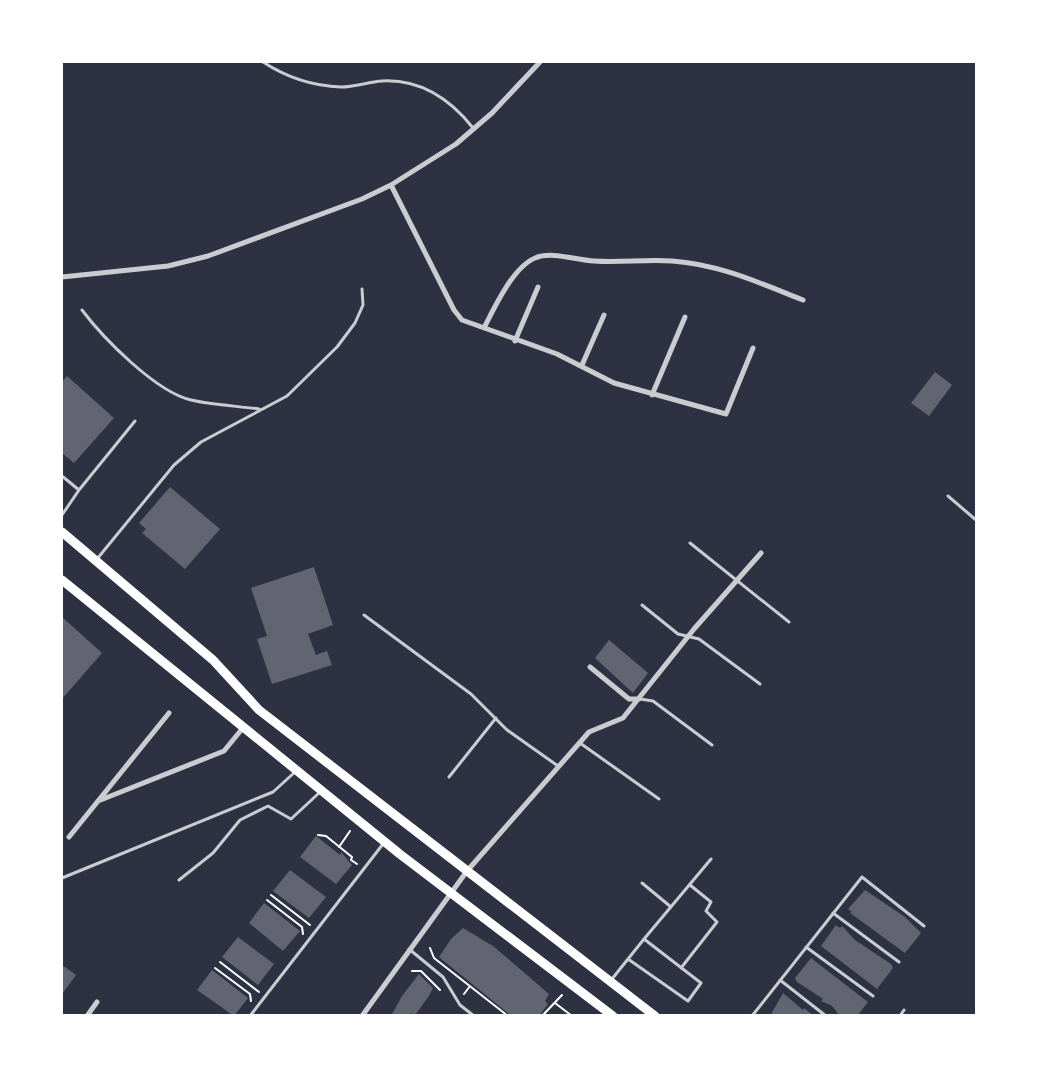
<svg xmlns="http://www.w3.org/2000/svg" width="1038" height="1077" viewBox="0 0 1038 1077" font-family="'Times New Roman',serif">
  <style>
    .building { fill: #626471 }
    .lines { fill: none; stroke-linecap: round; stroke-linejoin: round }
    .path { stroke: #fff; stroke-width: 2 }
    .service { stroke: #caccd0; stroke-width: 3 }
    .minor { stroke: #caccd0; stroke-width: 5 }
    .primary { stroke: #fff; stroke-width: 9 }
  </style>
  <rect width="100%" height="100%" fill="#2d3142"/>
  <path class="building" d="M935,372l17,13 -23,31 -18,-13z
    M67,376l47,42 -40,45 -12,-10v-71z
    M170,487l50,42 -35,40 -43,-36 4,-4 -7,-6z
    M314,567l19,58 -25,9 8,21 11,-4 5,14 -60,19 -15,-45 10,-3 -16,-48z
    M62,617l40,36 -40,46z
    M609,640l39,33 -15,20 -38,-35z
    M316,836l24,19 1,-3 11,13 -16,19 -36,-27z
    M290,870l36,27 -17,21 -36,-27z
    M865,890l40,27 16,16 -16,20 -55,-40 2,-1 -4,-3z
    M264,903l36,28 -17,20 -34,-28z
    M836,925l4,3 2,-2 13,14 36,24 2,4 -16,21 -56,-43z
    M463,928l30,18 56,48 -4,7 3,3 -9,12 -30,-2 -70,-57 12,-18z
    M238,937l36,27 -16,21 -36,-28z
    M811,958l57,44 -11,14h-17l-8,-10 -11,-5 2,-2 -26,-17 -2,-4z
    M62,965l14,10 -14,19z
    M212,970l36,28 -14,18 -37,-26z
    M419,974l14,14 -4,8 -14,19 -4,-2 -2,3h-18l11,-20z
    M783,993l20,17 1,-2 10,8h-44z"/>
  <g class="lines">
    <path class="path" d="M318,835l8,1 26,21 -1,3 6,4
      M339,847l11,-16
      M271,895l39,30
      M267,900l35,27 1,7
      M430,948l4,10 74,58
      M220,962l39,30
      M215,968l35,26 1,7
      M412,971h9l19,19
      M464,994l6,-8
      M555,1003l17,13
      M542,1016l20,-21"/>
    <path class="service" d="M263,62c23,15 49,24 78,25 14,0 27,-5 41,-6 39,-2 68,18 91,47
      M82,310c21,28 74,82 109,90 22,5 46,6 68,9
      M62,476l17,14 -17,25
      M79,490l56,-69
      M948,496l28,24
      M690,543l99,79
      M97,559l77,-94 27,-23 86,-46 50,-49 18,-24 8,-18 -1,-16
      M642,605l36,29 21,5 61,45
      M364,615l107,79 36,36 51,36
      M640,699l13,2 59,44
      M580,743l79,56
      M449,777l47,-59
      M62,878l211,-86 22,-20
      M179,880l34,-27 27,-33 28,-14 23,13 28,-26
      M642,883l29,24
      M833,913l66,49
      M644,939l67,-80
      M806,947l67,49
      M409,949l34,28 17,28 14,11
      M681,968l36,-46 -11,-11 5,-9 -21,-17
      M612,979l32,-40 57,44 -13,18 -60,-42
      M780,980l46,36
      M250,1016l133,-172
      M752,1016l110,-139 62,49
      M900,1016l4,-6"/>
    <path class="minor" d="M391,185l63,125 8,10 95,34 57,29 112,31 27,-66
      M62,277l106,-11 40,-10 154,-57 29,-14 65,-41 36,-31 48,-51
      M484,328c10,-20 29,-61 51,-70 17,-7 40,2 59,3 25,2 52,-2 78,0 46,3 88,22 131,39
      M515,341l23,-54
      M582,365l22,-50
      M652,395l33,-78
      M590,667l39,32h10
      M98,801l126,-50 18,-22
      M69,837l100,-124
      M87,1016l10,-14
      M362,1016l105,-145 122,-139 34,-14 71,-89 67,-76"/>
    <path class="primary" d="M62,532l151,128 46,50 396,306
      M62,580l339,275 212,161"/>
  </g>
  <rect width="1038" height="1077" fill="none" stroke="#ffffff" stroke-width="126"/>
</svg>
